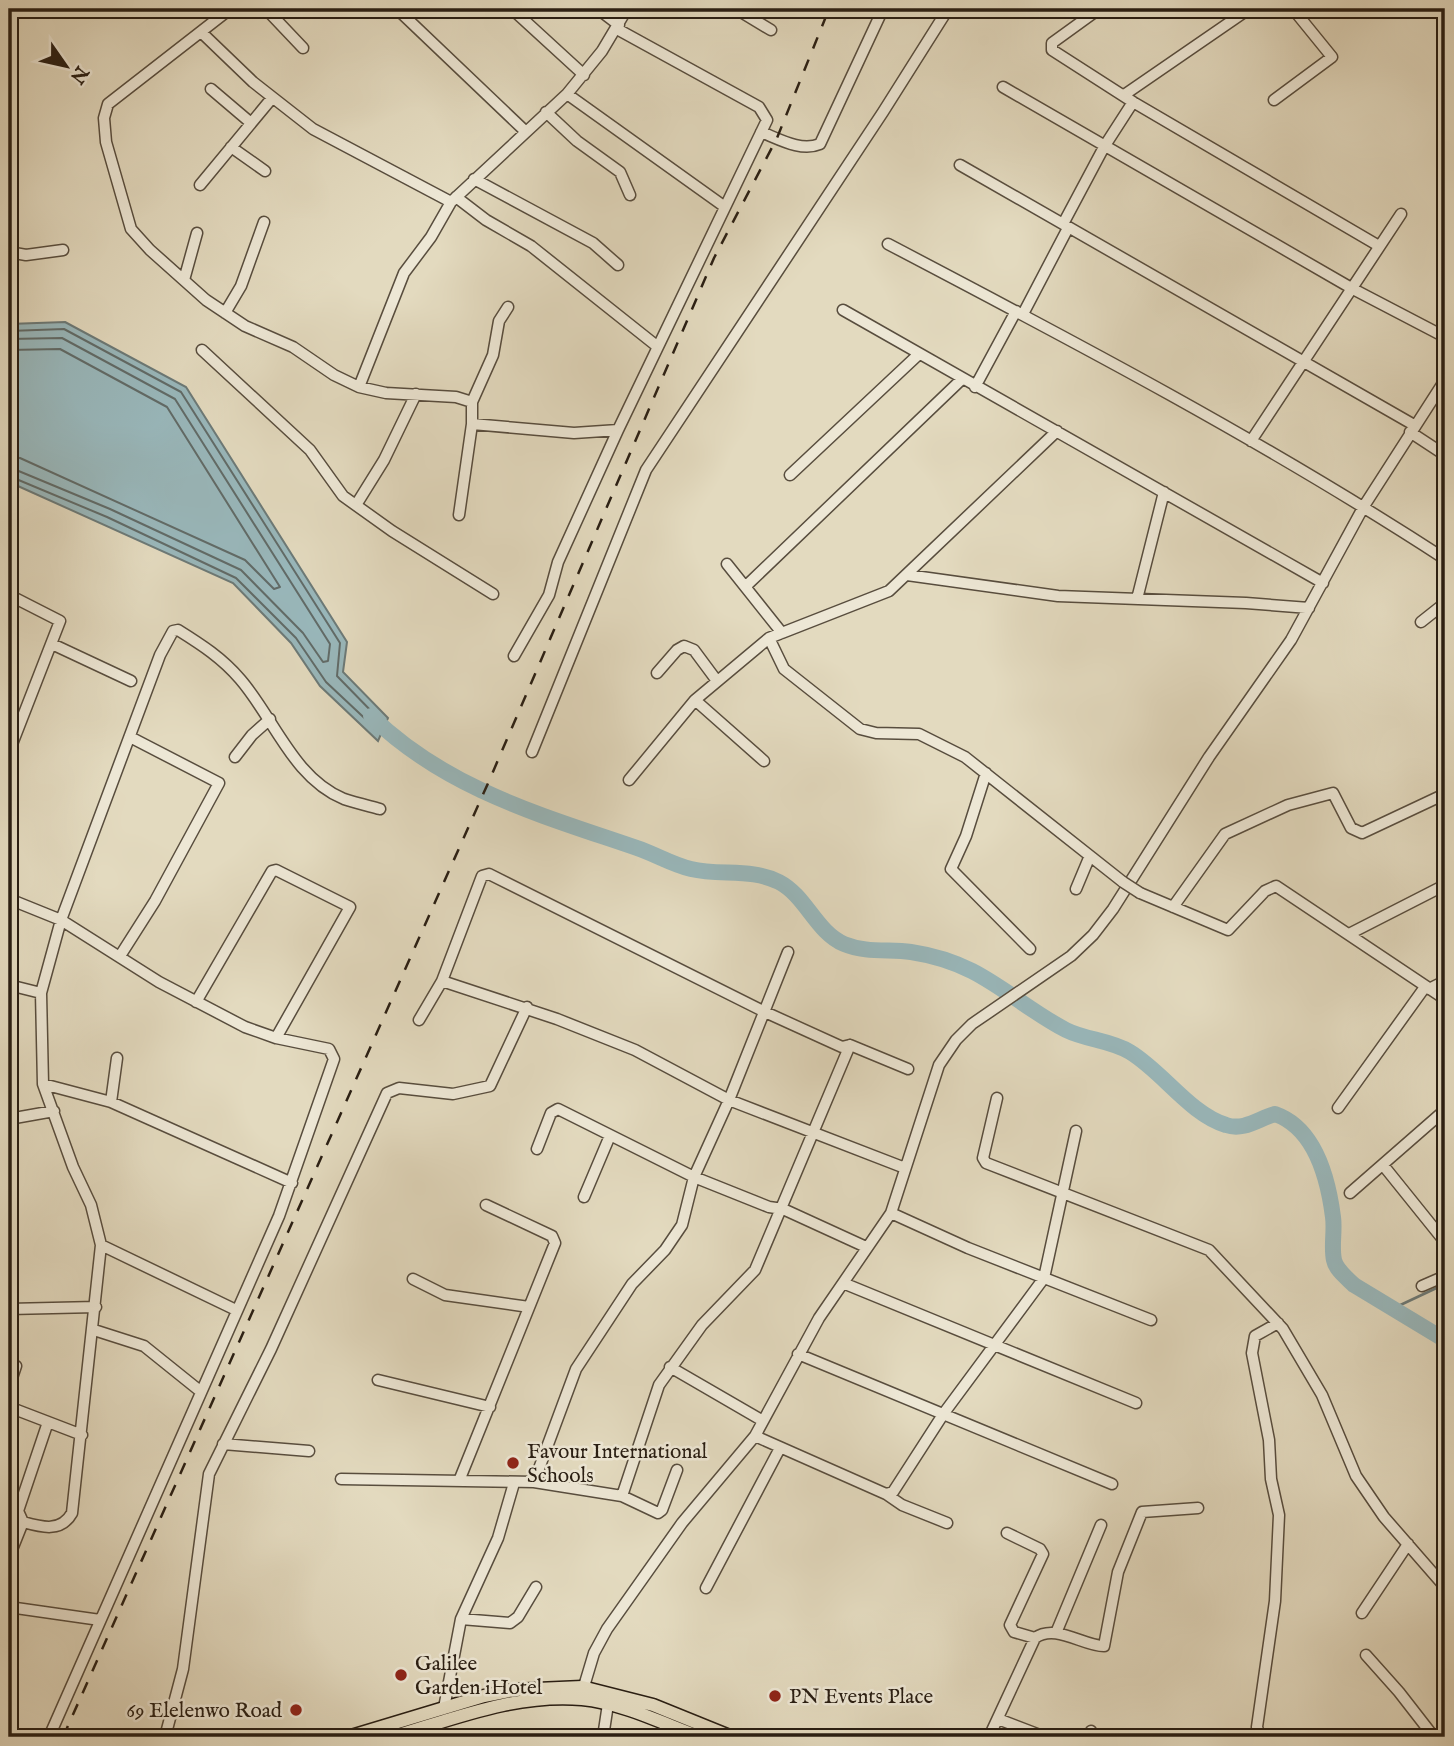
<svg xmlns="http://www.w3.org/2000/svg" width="1454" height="1746" viewBox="0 0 1454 1746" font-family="'IM FELL English',serif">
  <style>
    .water { fill: #99b8bc; stroke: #6c7a78; stroke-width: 2 }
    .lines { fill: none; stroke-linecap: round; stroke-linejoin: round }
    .shore { stroke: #616b68; stroke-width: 2 }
    .stream { stroke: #6c7a78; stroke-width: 2.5 }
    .river { stroke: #99b8bc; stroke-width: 16 }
    .minor-casing { stroke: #584d3e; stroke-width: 13 }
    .major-casing { stroke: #291e13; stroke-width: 15 }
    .minor { stroke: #ede7d5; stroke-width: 10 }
    .major { stroke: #e3dabf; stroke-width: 12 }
    .rail { stroke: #291e13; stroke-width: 2.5; stroke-dasharray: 12 12; stroke-linecap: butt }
    .minor-bridge-casing { stroke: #584d3e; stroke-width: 13; stroke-linecap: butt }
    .minor-bridge { stroke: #ede7d5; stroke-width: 10 }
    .poi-dot { fill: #8f2418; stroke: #ede7d5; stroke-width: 2.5 }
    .labels { text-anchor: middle; stroke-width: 5; stroke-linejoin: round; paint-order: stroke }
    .poi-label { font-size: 21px; fill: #291e13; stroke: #ede7d5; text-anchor: start }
  </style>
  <rect width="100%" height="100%" fill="#e3dabf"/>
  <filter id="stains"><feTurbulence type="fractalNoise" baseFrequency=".00286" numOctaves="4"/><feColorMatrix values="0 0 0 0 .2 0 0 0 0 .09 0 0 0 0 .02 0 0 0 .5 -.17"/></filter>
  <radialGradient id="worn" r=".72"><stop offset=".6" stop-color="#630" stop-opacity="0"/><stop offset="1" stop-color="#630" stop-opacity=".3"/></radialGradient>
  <path class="water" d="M65,322l121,65 161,255 -4,30 45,46 -10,23 -58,-55 -29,-43 -58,-60 -224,-101v-158z"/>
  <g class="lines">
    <path class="shore" d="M9,331l55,-2 117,63 159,251 -3,33 42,43v8h-5l-48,-45 -30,-44 -60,-60 -129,-61 -98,-41
      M9,339l53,-1 113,61 155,245 -2,17 -5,1 -20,-29 -62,-63 -131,-61 -101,-42
      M9,350l51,-1 107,58 113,180 -6,2 -29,-29 -225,-102 -11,-1"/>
    <path class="stream" d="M1394,1308l51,-24"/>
    <path class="river" d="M371,716c75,73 170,99 266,132 18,6 36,17 54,21 29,7 61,-1 88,13 27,14 37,50 65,62 22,9 45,5 67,8 20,3 43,10 61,19 33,17 61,42 94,59 20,10 44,10 64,22 33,20 60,62 96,73 18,6 32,-6 49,-11 40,14 53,64 58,103 2,14 -2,29 1,43 2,10 13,18 20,25l91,55"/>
    <g class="minor-casing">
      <path id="minor" d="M230,9l-122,95 -4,14 2,24 25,87 19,21 56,50 39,26 48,21 41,28 25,12 27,6 70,4 16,5v22l-13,91
        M266,9l37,39
        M397,9l128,122
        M512,9l72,66
        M598,9l21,16
        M736,9l35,21
        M1099,9l-47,34v7l81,52 246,144
        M201,32l52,50 60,47 138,73
        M1003,87l350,202 92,48
        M211,89l40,34
        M567,94l158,113
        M1124,95l125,-86
        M1274,100l58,-43 -39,-48
        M546,112l31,29 43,31 10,23
        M761,132c18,7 40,20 59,12l63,-135
        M231,147l34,24
        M9,164l2,2
        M960,165l454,260
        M474,179l119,64 25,22
        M200,185l72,-87
        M456,197l30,23 45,26 127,101
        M1063,224l41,-77 29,-45
        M888,244c189,99 379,199 557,315
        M9,252l17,3 37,-5
        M184,280l13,-47
        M843,310l480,273
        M225,313l16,-27 23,-64
        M1023,314l45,-86
        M202,350l108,100 33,46 49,35 101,63
        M359,387l45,-114 27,-36 20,-35 116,-108 35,-43 25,-42
        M975,387l41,-76
        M472,402l21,-47 6,-34 9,-14
        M472,424l102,9 44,-3
        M1410,432l35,23
        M1251,441l150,-227
        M790,475l129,-121
        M356,505l28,-45 32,-66
        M727,564l55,69
        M907,575l151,21 188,7 63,5
        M746,586l216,-207
        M9,595l51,26 -51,131
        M1137,599l27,-107
        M1421,622l24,-19
        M769,638l15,31 76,60 16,4 43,1 46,23 158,125
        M52,644l79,37
        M514,656l35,-61 9,-33 60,-132 149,-310 -8,-13 -142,-78
        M657,673l20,-23 7,-4 10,4 23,31
        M695,700l69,61
        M532,752l114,-282 237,-358 65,-103
        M235,757l17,-22 18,-16
        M986,773l-20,63 -15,33 79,80
        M629,780l66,-80 74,-62 120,-47 168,-160
        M1076,889l13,-31
        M1140,893l88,37 37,-39 11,-5 169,113
        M9,899l52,21 98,62 86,45 31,11 53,11 5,10 -55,157 -230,521
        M1173,907l52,-73 63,-29 45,-12 18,35 11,5 83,-39
        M1351,933l94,-48
        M120,956l35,-55 64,-118 -89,-46
        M442,981l115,38 78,31 94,50 176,68
        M9,985l32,8
        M1429,989l16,-8
        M196,1002l76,-131 4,-1 74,37 -74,131
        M419,1020l23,-39 40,-105 7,-2 276,138 77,35 8,-2 58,24
        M43,1084l68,18 181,81
        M997,1098l-14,60 3,5 223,87 74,79 39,66 34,81 28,41 61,70
        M111,1102l6,-44
        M1338,1108l87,-121
        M9,1119l45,-8
        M537,1149l14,-36 7,-4 136,68 75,30 14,2 83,38
        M1383,1165l62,77
        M1350,1193l95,-83
        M584,1197l25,-59
        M891,1213l77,35 183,72
        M101,1245l135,65
        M413,1279l32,16 84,12
        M843,1283l293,120
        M1422,1286l23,-10
        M9,1309l87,-2
        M94,1330l50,16 56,45
        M798,1354l314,130
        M670,1367l93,54
        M378,1380l112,27
        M9,1387l7,-21
        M9,1407l73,28
        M755,1436l131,58 7,-2 51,-79 100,-135 32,-147
        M223,1444l86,7
        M341,1479l193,3 88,14 36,17 4,-3 15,-40
        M459,1481l96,-238 -3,-7 -66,-31
        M534,1482l42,-113 56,-85 33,-34 17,-25 12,-48 35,-77 59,-148
        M886,1494l16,11 45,18
        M622,1496l37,-111 43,-60 53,-55 95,-225
        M23,1522c18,5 38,11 49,-9l29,-268 -10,-40 -18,-38 -30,-83 -2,-91 20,-73 99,-265 13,-24 5,-1c24,15 44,28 62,49 34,39 53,99 104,120 12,4 25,7 36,10
        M1007,1533l33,16 3,5 -33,71 4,7 21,6
        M9,1557l14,-35 -5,-11 30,-89
        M706,1588l74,-140
        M9,1607l91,13
        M1362,1613l46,-69
        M461,1619l49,4 8,-6 18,-30
        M1056,1633l45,-108
        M1366,1655l33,37 35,45
        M582,1693l12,-40 13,-24 75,-106 73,-87 64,-118 72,-105 48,-148 17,-25 16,-16 99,-68 22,-21 20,-26 96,-152 82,-117 73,-134 81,-126
        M444,1708l17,-89 37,-81 16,-55
        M998,1719l47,18
        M165,1737l18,-68 26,-195 62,-125 116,-256 12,-5 54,6 37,-8 37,-79
        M603,1737l5,-33
        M989,1737l46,-99c20,-15 48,8 69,8l14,-74 24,-60 56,-4
        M1089,1737l2,-6
        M1260,1737l-3,-10 18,-126 4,-86 -8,-36 -2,-39 -17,-87 3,-17 23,-13"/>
    </g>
    <g class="major-casing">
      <path id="major" d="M348,1737l136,-41 30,-6 68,-3 71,18 79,32
        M392,1737c61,-18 125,-44 190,-38 40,4 80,24 118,38"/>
    </g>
    <use href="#minor" class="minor"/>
    <use href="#major" class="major"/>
    <path class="rail" d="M63,1737l426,-956 225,-523 63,-120 52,-129"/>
    <g class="minor-bridge-casing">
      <path id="minor-bridge" d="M1123,882l17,11"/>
    </g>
    <use href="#minor-bridge" class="minor-bridge"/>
  </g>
  <g class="poi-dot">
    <circle cx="513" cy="1463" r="7"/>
    <circle cx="401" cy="1675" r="7"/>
    <circle cx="775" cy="1696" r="7"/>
    <circle cx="296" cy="1710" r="7"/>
  </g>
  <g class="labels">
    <g class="poi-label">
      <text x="527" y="1458">Favour International<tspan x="527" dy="24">Schools</tspan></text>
      <text x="415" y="1670">Galilee<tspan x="415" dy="24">Garden iHotel</tspan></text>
      <text x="789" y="1703">PN Events Place</text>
      <text x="282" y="1717" text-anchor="end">69 Elelenwo Road</text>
    </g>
  </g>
  <rect width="1454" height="1746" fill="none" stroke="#e3dabf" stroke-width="35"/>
  <rect x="10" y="10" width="1433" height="1725" fill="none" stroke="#291e13" stroke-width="3.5"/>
  <rect x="18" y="18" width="1419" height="1711" fill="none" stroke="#291e13" stroke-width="2"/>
  <g transform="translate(66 66) rotate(124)" stroke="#ede7d5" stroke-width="5" paint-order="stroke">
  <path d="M0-5L12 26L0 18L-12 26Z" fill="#291e13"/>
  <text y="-10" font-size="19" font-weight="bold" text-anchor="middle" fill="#291e13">N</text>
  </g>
  <rect width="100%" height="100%" filter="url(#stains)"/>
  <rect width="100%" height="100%" fill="url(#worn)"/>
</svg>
